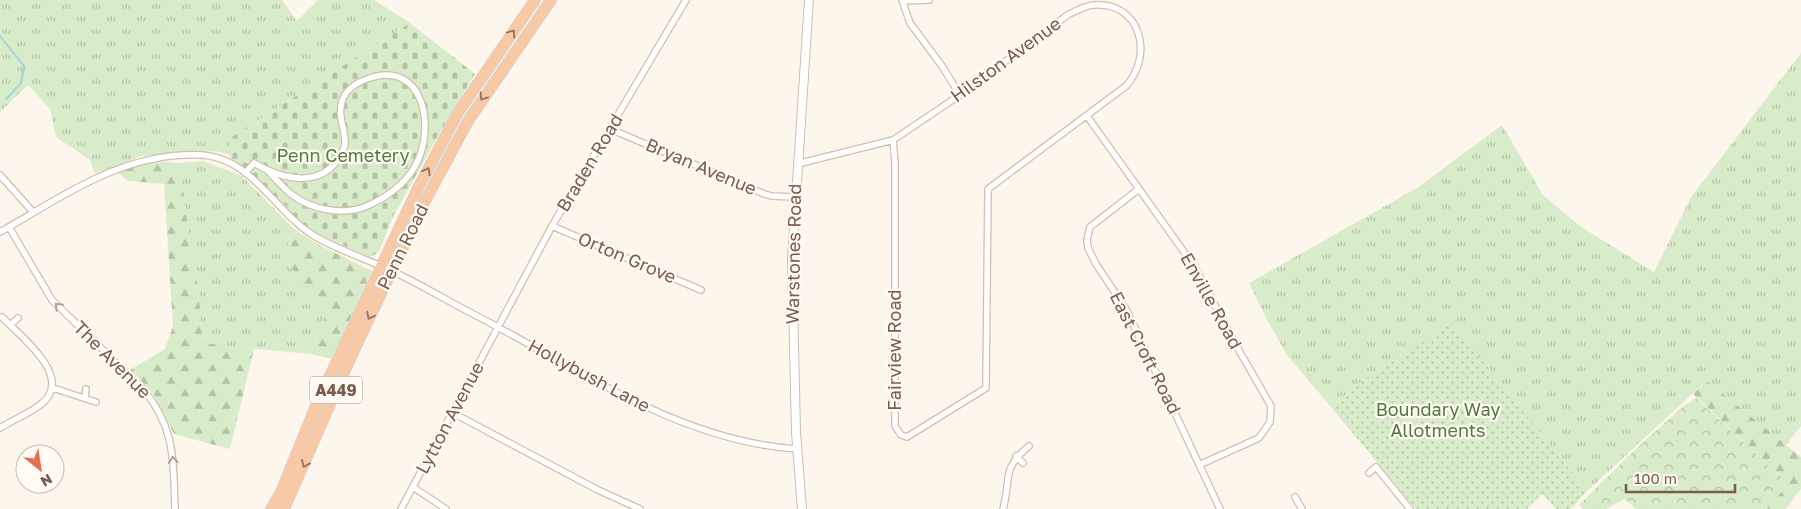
<svg xmlns="http://www.w3.org/2000/svg" width="1801" height="509" viewBox="0 0 1801 509" font-family="'Golos Text',sans-serif">
  <style>
    .grass { fill: url(#grass-tufts) }
    .forest { fill: url(#forest-firs) }
    .cemetery { fill: url(#cemetery-stones) }
    .park { fill: url(#park-crowns) }
    .garden { fill: url(#garden-dots) }
    .lines { fill: none; stroke-linecap: round; stroke-linejoin: round }
    .stream { stroke: #a5d3da; stroke-width: 2 }
    .minor-casing { stroke: #d1beb0; stroke-width: 8 }
    .tertiary-casing { stroke: #d1beb0; stroke-width: 10 }
    .trunk-casing { stroke: #dad1cd; stroke-width: 12 }
    .minor { stroke: #fff; stroke-width: 5.5 }
    .tertiary { stroke: #fff; stroke-width: 8 }
    .trunk { stroke: #f9c8a4; stroke-width: 10 }
    .oneway { stroke: #9a7763 }
    .oneway2 { stroke: #af9d94 }
    .labels { text-anchor: middle; stroke-width: 4.5; stroke-linejoin: round; paint-order: stroke }
    .shield { fill: #fffaf3; stroke: #a28b7f; stroke-width: 1 }
    .shield-label { font-size: 16px; font-weight: bold; fill: #7a5c4d }
    .street-label { font-size: 18px; fill: #7a5c4d; stroke: #fffaf3 }
    .park-label { font-size: 18px; fill: #537a41; stroke: #fffaf3 }
  </style>
  <defs>
    <pattern id="grass-tufts" width="24" height="20" patternUnits="userSpaceOnUse" patternTransform="scale(1.25)"><rect width="24" height="20" fill="#d8ecc9"/><path d="M3 7l-1-3M5 7V3M7 7l1-3M15 17l-1-3M17 17v-4M19 17l1-3" fill="none" stroke="#b4c2a5"/></pattern>
    <pattern id="forest-firs" width="22" height="20" patternUnits="userSpaceOnUse" patternTransform="scale(1.25)"><rect width="22" height="20" fill="#d8ecc9"/><path d="M5 1l3.5 6h-7zM16 11l3.5 6h-7z" fill="#b4c2a5"/></pattern>
    <pattern id="cemetery-stones" width="16" height="16" patternUnits="userSpaceOnUse" patternTransform="scale(1.25)"><rect width="16" height="16" fill="#d8ecc9"/><path d="M2 7V4a2 2 0 0 1 4 0v3zM10 15v-3a2 2 0 0 1 4 0v3z" fill="#b4c2a5"/></pattern>
    <pattern id="park-crowns" width="20" height="18" patternUnits="userSpaceOnUse" patternTransform="scale(1.25)"><rect width="20" height="18" fill="#d8ecc9"/><path d="M2 6a3 3 0 1 1 6 0M12 15a3 3 0 1 1 6 0" fill="none" stroke="#b4c2a5"/></pattern>
    <pattern id="garden-dots" width="8" height="8" patternUnits="userSpaceOnUse" patternTransform="scale(1.25)"><rect width="8" height="8" fill="#d8ecc9"/><path d="M2 2h.1M6 6h.1" fill="none" stroke="#b4c2a5" stroke-width="1.8" stroke-linecap="round"/></pattern>
  </defs>
  <rect width="100%" height="100%" fill="#fdf6ec"/>
  <path class="grass" d="M0,0h282l15,21 21,-21h56l36,23 -180,115v17l-14,-4 -75,5 -46,18 -5,-14 -34,-23 -6,-28 -22,-24 -28,27z
    M1801,53v373l-19,24 -78,-67 -117,108 -135,-167 -93,59 -28,24 -44,-52 -21,-37 -17,-35 168,-95 85,-63 41,70 38,32 73,45 37,-75z
    M203,161l39,15 52,53 -6,11v24l40,49 -17,41 -108,-10 -5,-58 -6,-28 -12,-95z"/>
  <path class="forest" d="M163,162l17,1 12,95 6,28 5,57 51,6 -24,100 -56,-15 -20,-39 -24,-25 35,-21 8,-23 -9,-142 -36,-3 -11,-9 13,-5z
    M294,229l27,17 51,25 -40,88 -21,-5 17,-41 -40,-49v-24z
    M1707,381l94,76v32l-15,20h-20l19,-21 -3,-10 -89,-84z"/>
  <path class="cemetery" d="M410,23l65,51c-29,46 -54,93 -80,139 -7,12 -10,27 -16,39l-9,5 -56,-24 -14,-9 -14,-18 -18,-17 -38,-27v-24z"/>
  <path class="park" d="M1696,398l86,80 3,10 -19,21h-130l-11,-10 -19,10h-23l-4,-4 62,-61 44,-39z"/>
  <path class="garden" d="M1452,323l135,168 -16,18h-15l-14,-15 -15,15h-111l-85,-102 28,-24z"/>
  <g class="lines">
    <path class="stream" d="M0,36l24,30 -3,17 -15,16"/>
    <g class="minor-casing">
      <path id="minor" d="M902,0l8,23 32,43 18,29
        M902,1l27,-1
        M1087,116l107,150 43,81 34,59 -1,16 -11,16 -60,27
        M610,129l152,64 9,3 23,1
        M797,164l96,-24 67,-45 109,-81c8,-3 17,-9 25,-9 47,-3 60,50 32,81l-138,103 -2,199 -79,49 -6,-2 -6,-9v-263l-2,-23
        M245,173l9,-10c33,19 75,27 91,-18 1,-15 -8,-28 -3,-44 4,-12 14,-18 25,-22 58,-22 70,52 47,89 -11,18 -29,30 -47,38 -23,10 -56,4 -76,-12 -9,-7 -16,-16 -24,-24
        M0,175l33,37
        M1139,189l-49,38 -3,13 1,8 8,16 31,47 93,198
        M552,226l149,64
        M9,227l43,73 91,89c33,40 30,71 32,120
        M0,232c64,-36 124,-81 202,-77 51,3 74,59 114,82 21,12 44,20 65,29 33,14 64,34 96,50 102,53 202,125 320,133
        M10,325l8,-7
        M53,388l43,14
        M85,398l1,-9
        M453,413l145,77 42,19
        M0,428c13,-8 28,-14 40,-23 36,-27 -18,-67 -38,-88
        M1016,456l7,7
        M1369,473l7,-6 34,42
        M413,487l33,22
        M1295,497l7,12
        M401,509l151,-283 134,-226
        M1003,509c9,-32 -3,-38 26,-63"/>
    </g>
    <g class="tertiary-casing">
      <path id="tertiary" d="M802,509l-6,-77 -4,-174 17,-258"/>
    </g>
    <g class="trunk-casing">
      <path id="trunk" d="M271,509l10,-17 34,-84 102,-218 42,-79 76,-111
        M284,509l65,-148 74,-156 45,-84 83,-121"/>
    </g>
    <use href="#minor" class="minor"/>
    <use href="#tertiary" class="tertiary"/>
    <use href="#trunk" class="trunk"/>
  </g>
  <defs><path id="oneway-chevron" d="M-2-3.5L2.5 0L-2 3.5" fill="none" stroke-width="1.6" stroke-linecap="round" stroke-linejoin="round" transform="scale(1.25)"/></defs>
  <g class="oneway">
    <use href="#oneway-chevron" transform="translate(512 33) rotate(-56)"/>
    <use href="#oneway-chevron" transform="translate(483 97) rotate(124)"/>
    <use href="#oneway-chevron" transform="translate(427 171) rotate(-61)"/>
    <use href="#oneway-chevron" transform="translate(370 316) rotate(116)"/>
    <use href="#oneway-chevron" transform="translate(305 464) rotate(113)"/>
  </g>
  <g class="oneway2">
    <use href="#oneway-chevron" transform="translate(58 306) rotate(-135)"/>
    <use href="#oneway-chevron" transform="translate(173 460) rotate(-95)"/>
  </g>
  <g class="labels">
    <rect class="shield" x="310" y="376.5" width="52" height="27" rx="4"/>
    <g class="shield-label">
      <text x="336" y="396">A449</text>
    </g>
    <g class="street-label">
      <text transform="translate(1006 60) rotate(-36)" y="6">Hilston Avenue</text>
      <text transform="translate(590 163) rotate(-59)" y="6">Braden Road</text>
      <text transform="translate(701 167) rotate(23)" y="6">Bryan Avenue</text>
      <text transform="translate(403 247) rotate(-64)" y="6">Penn Road</text>
      <text transform="translate(794 254) rotate(-89)" y="6">Warstones Road</text>
      <text transform="translate(627 258) rotate(23)" y="6">Orton Grove</text>
      <text transform="translate(1211 301) rotate(61)" y="6">Enville Road</text>
      <text transform="translate(895 350) rotate(-90)" y="6">Fairview Road</text>
      <text transform="translate(1145 353) rotate(63)" y="6">East Croft Road</text>
      <text transform="translate(112 360) rotate(45)" y="6">The Avenue</text>
      <text transform="translate(589 376) rotate(28)" y="6">Hollybush Lane</text>
      <text transform="translate(450 418) rotate(-62)" y="6">Lytton Avenue</text>
    </g>
    <g class="park-label">
      <text x="343" y="162">Penn Cemetery</text>
      <text x="1438" y="416">Boundary Way<tspan x="1438" dy="21">Allotments</tspan></text>
    </g>
  </g>
  <g transform="translate(40 469) rotate(150)"><circle r="24" fill="#fffaf3" stroke="#cabbb1"/>
  <path d="M0-4L9 19L0 12L-9 19Z" fill="#e76f51"/>
  <text y="-8" font-size="14" font-weight="bold" text-anchor="middle" fill="#7a5c4d">N</text>
  </g>
  <path d="M1626 484v8h109v-8" fill="none" stroke="#7a5c4d" stroke-width="2.5"/>
  <text x="1634" y="484" font-size="15" fill="#7a5c4d" stroke="#fffaf3" stroke-width="4" paint-order="stroke">100 m</text>
</svg>
